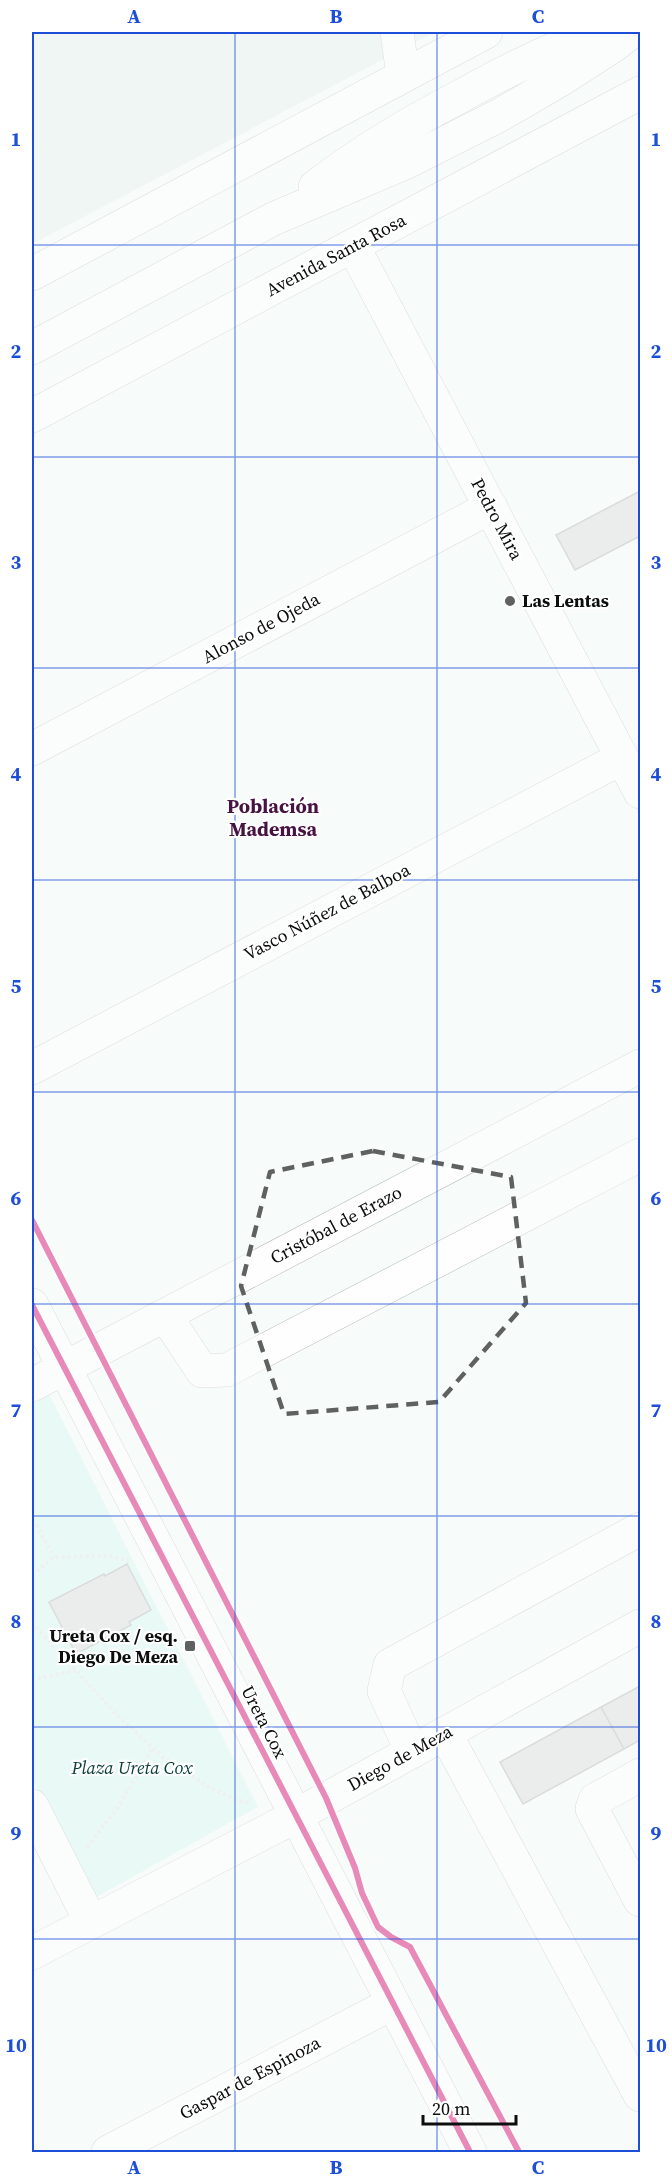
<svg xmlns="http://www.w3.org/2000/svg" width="672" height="2184" viewBox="0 0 672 2184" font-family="'Source Serif 4',serif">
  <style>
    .built { fill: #e5efed }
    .green { fill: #d8f7f1 }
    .building { fill: #d9dcdb; stroke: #b4b7b6; stroke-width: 1.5 }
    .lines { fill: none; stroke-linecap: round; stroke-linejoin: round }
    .minor-casing { stroke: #b8bbba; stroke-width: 34 }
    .major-casing { stroke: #b8bbba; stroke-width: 34 }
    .path { stroke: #e3e4e4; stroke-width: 4; stroke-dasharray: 3 3; stroke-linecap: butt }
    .minor { stroke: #fefefe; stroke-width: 33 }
    .major { stroke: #fefefe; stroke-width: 33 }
    .cycleway-casing { stroke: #fff; stroke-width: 10 }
    .cycleway { stroke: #d6006c; stroke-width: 6 }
    .marked { fill: none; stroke: #5e6160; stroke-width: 4.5; stroke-dasharray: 12 8; stroke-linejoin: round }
    .grid { fill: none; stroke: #1d4ed8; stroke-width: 1.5; stroke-opacity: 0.55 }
    .poi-dot { fill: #5e6160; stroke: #fff; stroke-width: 2 }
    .labels { text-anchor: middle; stroke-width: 4.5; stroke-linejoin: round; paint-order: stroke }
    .street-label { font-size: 18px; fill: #0c0e0d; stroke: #fff }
    .poi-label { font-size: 18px; font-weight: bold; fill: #0c0e0d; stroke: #fff; text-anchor: start }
    .park-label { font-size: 18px; font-style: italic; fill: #0a3e37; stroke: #fff }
    .neighbourhood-label { font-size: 20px; font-weight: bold; fill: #461342; stroke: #fff }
    .neatline { fill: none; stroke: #1d4ed8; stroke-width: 2 }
    .grid-label { font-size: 20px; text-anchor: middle; font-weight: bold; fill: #1d4ed8 }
  </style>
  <rect width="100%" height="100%" fill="#f7fbfa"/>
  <path class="built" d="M32,32h403l-403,212z"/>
  <path class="green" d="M49,1394l209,413 -165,92 -61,-119v-376z"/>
  <path class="building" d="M640,491v45l-65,34 -19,-35z
    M127,1564l24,46 -22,12 2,3 -55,29 -27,-52 55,-28 1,2z
    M640,1686v54l-16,9 -23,-42z
    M601,1707l23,42 -101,55 -23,-42z"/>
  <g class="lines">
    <g class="minor-casing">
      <path id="minor" d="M397,32l6,44
        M315,187c45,-35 94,-64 144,-90 45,-25 89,-47 137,-65
        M353,246l287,546
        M32,348l241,-129 134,-57 93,-47 62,-36 51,-33 18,-14
        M32,749l459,-242
        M32,1068l590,-310
        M32,1305l438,847
        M165,1315l37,56 25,-1 413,-215
        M32,1385l608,-319
        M445,1733l195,362
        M412,1752l-28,-61 6,-26 250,-136
        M640,1775l-45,25 -3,9 48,91
        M32,1806l59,116
        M32,1953l245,-127 363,-200
        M108,2152l285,-149"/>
    </g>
    <g class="major-casing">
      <path id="major" d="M32,274l454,-242
        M32,416l608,-323"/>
    </g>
    <path class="path" d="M32,1520l3,3 19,34
      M32,1575l22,-18 55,-1 20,5
      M32,1623l87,94 44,40 46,30 27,13 14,3
      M32,1680l44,-10
      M87,1847l32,-41 34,-58"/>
    <use href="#minor" class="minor"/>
    <use href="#major" class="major"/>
    <g class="cycleway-casing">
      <path id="cycleway" d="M32,1220l294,578 29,70 7,25 16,34 13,10 19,10 109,205
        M32,1305l438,847"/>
    </g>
    <use href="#cycleway" class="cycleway"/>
  </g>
  <path d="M0 0H672V2184H0ZM373,1151l138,26 15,126 -87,99 -155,12 -43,-128 29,-114z" fill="#f7fbfa" fill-opacity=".55" fill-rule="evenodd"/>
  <path class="marked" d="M373,1151l138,26 15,126 -87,99 -155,12 -43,-128 29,-114z"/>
  <path class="grid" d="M235,32v2120M437,32v2120M32,245h608M32,457h608M32,668h608M32,880h608M32,1092h608M32,1304h608M32,1516h608M32,1727h608M32,1939h608"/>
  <g class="poi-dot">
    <circle cx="510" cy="601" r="6"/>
    <rect x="184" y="1640" width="12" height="12" rx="3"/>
  </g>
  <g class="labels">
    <g class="street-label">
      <text transform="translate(336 255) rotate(-28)" y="6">Avenida Santa Rosa</text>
      <text transform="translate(497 519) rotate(62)" y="6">Pedro Mira</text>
      <text transform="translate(261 628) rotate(-28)" y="6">Alonso de Ojeda</text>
      <text transform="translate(327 912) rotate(-28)" y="6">Vasco Núñez de Balboa</text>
      <text transform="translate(336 1225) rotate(-28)" y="6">Cristóbal de Erazo</text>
      <text transform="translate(264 1722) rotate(63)" y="6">Ureta Cox</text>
      <text transform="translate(400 1758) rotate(-29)" y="6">Diego de Meza</text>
      <text transform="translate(250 2078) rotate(-28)" y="6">Gaspar de Espinoza</text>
    </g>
    <g class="poi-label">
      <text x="522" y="607">Las Lentas</text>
      <text x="178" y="1642" text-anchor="end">Ureta Cox / esq.<tspan x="178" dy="21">Diego De Meza</tspan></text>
    </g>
    <g class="park-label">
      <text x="132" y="1774">Plaza Ureta Cox</text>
    </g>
    <g class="neighbourhood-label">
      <text x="273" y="813">Población<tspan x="273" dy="23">Mademsa</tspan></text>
    </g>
  </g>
  <rect width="672" height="2184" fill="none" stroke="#ffffff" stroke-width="66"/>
  <path d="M423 2115v9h93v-9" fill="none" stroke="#0c0e0d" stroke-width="3"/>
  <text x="432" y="2115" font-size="18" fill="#0c0e0d" stroke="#ffffff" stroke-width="4.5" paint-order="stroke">20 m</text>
  <rect x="33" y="33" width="606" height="2118" class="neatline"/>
  <g class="grid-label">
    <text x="134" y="23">A</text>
    <text x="336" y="23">B</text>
    <text x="538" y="23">C</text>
    <text x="16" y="146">1</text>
    <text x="656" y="146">1</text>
    <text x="16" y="358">2</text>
    <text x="656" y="358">2</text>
    <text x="16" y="569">3</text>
    <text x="656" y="569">3</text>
    <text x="16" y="781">4</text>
    <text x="656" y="781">4</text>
    <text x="16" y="993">5</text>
    <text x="656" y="993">5</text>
    <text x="16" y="1205">6</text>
    <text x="656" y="1205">6</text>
    <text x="16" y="1417">7</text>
    <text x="656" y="1417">7</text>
    <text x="16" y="1628">8</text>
    <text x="656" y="1628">8</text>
    <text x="16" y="1840">9</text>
    <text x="656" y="1840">9</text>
    <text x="16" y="2052">10</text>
    <text x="656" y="2052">10</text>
    <text x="134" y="2174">A</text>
    <text x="336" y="2174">B</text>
    <text x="538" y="2174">C</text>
  </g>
</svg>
